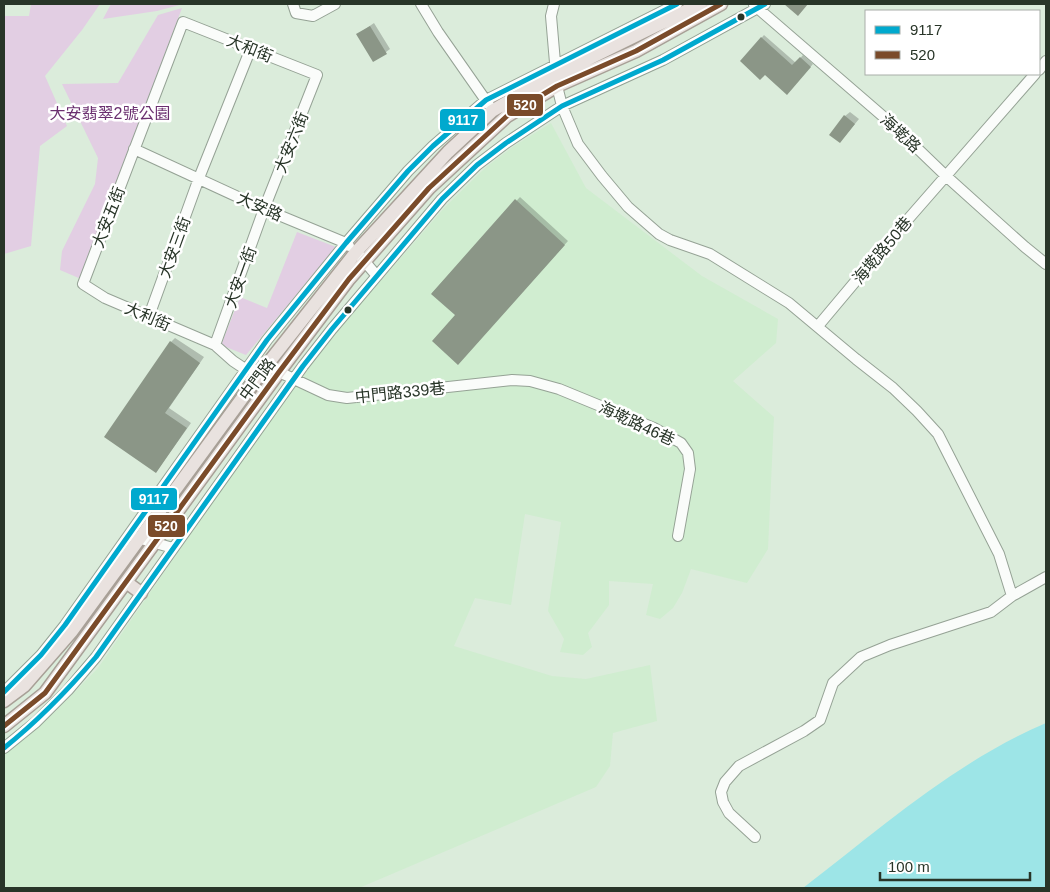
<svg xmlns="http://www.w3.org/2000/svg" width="1050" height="892" viewBox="0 0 1050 892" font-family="Helvetica,'Noto Sans TC',sans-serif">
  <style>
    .built { fill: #d0edd0 }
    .green { fill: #e2cee3 }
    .water { fill: #9de5e7 }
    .shadow { fill: #0003 }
    .building { fill: #8b9687 }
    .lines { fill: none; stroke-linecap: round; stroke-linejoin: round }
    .minor-casing { stroke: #95a295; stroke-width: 12 }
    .major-casing { stroke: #a8a097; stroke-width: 15 }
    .minor { stroke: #fafcfa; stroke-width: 10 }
    .major { stroke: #e9e2df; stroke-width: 12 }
    .bus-1-casing { stroke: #fff; stroke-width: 9 }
    .bus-2-casing { stroke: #fff; stroke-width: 9 }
    .bus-1 { stroke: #00a9ce; stroke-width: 5 }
    .bus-2 { stroke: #7a4b2a; stroke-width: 5 }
    .bus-dot { fill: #283528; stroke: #fff; stroke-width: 2 }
    .labels { text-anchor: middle; stroke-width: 5; stroke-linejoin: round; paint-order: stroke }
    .street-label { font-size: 16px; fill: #283528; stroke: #fff }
    .park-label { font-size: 16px; fill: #6b3070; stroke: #fff }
    .line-badge { stroke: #fff; stroke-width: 2 }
    .badge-label { font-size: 14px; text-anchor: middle; font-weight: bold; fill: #fff }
  </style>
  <rect width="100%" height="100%" fill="#dbecdb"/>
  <path class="built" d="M551,123l35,65 116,88 76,43 -2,24 -43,38 41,36 -6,132 -21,34 -56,-14 -9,24 -9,15 -13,11 -14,-4 7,-31 -44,-3v24l-21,28 4,14 -9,8 -23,-3 4,-13 -16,-28 13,-89 -36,-8 -14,91 -36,-7 -21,48 98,30 34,3 64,-14 7,56 -44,12 -3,33 -14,21 -237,101h-355v-139l23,-14 28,-23 43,-44 207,-300 140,-161 40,-39 29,-22z"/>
  <path class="green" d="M31,4h69l-18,26 -37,46 22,50 -27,20 -9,100 -27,8v-238h25z
    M111,4h72l-26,7 -54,8z
    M182,8l-101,271 -21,-9 2,-19 33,-67 3,-26 -36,-74 56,-1 40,-68z
    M297,232l39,15 -90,108 -25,-10 19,-48 27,11z"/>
  <path class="water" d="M1046,723v165h-243c78,-60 152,-126 243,-165z"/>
  <path class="shadow" d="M374,23l16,26 -16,12 -16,-27z
    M764,35l32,28 7,-8 10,9 -26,29 -22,-20 -24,-12z
    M850,112l9,7 -15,18 1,-21z
    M520,197l48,44 -110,122 -1,-48 -25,-22z
    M175,338l29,19 -35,51 22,15 -35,49 15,-130z"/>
  <path class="building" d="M784,4h24l-10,12z
    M370,26l17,28 -14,8 -17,-28z
    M761,37l31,28 8,-8 11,10 -24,28 -22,-20 -5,5 -20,-19z
    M844,115l11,9 -15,19 -11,-8z
    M515,199l50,46 -107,120 -26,-24 23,-26 -24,-21z
    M170,341l30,22 -35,50 22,15 -31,45 -52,-36z"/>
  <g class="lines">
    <g class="minor-casing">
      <path id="minor" d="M293,4l3,9 17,3 22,-12
        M421,4l17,28 51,73
        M554,4l-3,12 6,70 5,20 16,38 24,32 26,31 31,27 11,6 40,14 79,49 67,56 37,29 24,23 21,23 61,120 13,42
        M754,5l139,120 53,51 79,71 21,17
        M1039,70l7,-9
        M134,149l130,60 82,34 3,3
        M360,256l17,20
        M149,316l50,-138 52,-130
        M818,326l78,-93 139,-159
        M215,345l49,-136 53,-134 -134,-53 -100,262 22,14 110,47 18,16 12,8 34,3 49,23 19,3 165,-18 18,1 29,8 95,39 27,15 7,10 2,16 -12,67
        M134,537l39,11
        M4,692l37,-37 24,-30 202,-285 79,-97 62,-72 25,-25 53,-46 191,-96
        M4,748l32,-26 32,-32 28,-33 207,-291 29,-37 110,-130 35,-34 29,-22 56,-37 101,-46 102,-56
        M755,837l-26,-24 -6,-11 -2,-10 4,-10 14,-16 65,-35 16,-11 13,-37 28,-26 29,-12 101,-33 21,-16 34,-19"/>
    </g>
    <g class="major-casing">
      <path id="major" d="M126,582l15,11
        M4,701l20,-15 48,-55 190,-260 94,-119 92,-100 44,-41 51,-30 157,-77
        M4,726l41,-33 234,-321 70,-93 80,-91 78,-72 50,-30 79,-35 85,-47"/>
    </g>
    <use href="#minor" class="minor"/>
    <use href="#major" class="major"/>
    <g class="bus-1-casing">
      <path id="bus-1" d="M4,692l37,-37 24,-30 202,-285 79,-97 62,-72 25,-25 53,-46 191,-96
        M4,748c35,-28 63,-57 92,-91l207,-291 29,-37 110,-130 35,-34 29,-22 56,-37 101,-46 102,-56"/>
    </g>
    <g class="bus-2-casing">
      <path id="bus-2" d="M4,726l41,-33 234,-321 70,-93 80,-91 78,-72 50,-30 79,-35 85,-47"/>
    </g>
    <use href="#bus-1" class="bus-1"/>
    <use href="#bus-2" class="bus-2"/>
  </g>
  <g class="bus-dot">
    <circle cx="741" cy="17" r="4.5"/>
    <circle cx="348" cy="310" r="4.5"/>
  </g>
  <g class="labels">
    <g class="street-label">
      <text transform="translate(250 48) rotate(22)" y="6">大和街</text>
      <text transform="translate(901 133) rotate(43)" y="6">海墘路</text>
      <text transform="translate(291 142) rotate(-68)" y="6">大安六街</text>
      <text transform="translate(260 206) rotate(24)" y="6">大安路</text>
      <text transform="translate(108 217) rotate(-69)" y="6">大安五街</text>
      <text transform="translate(174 247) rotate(-70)" y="6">大安三街</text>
      <text transform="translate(882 250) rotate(-50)" y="6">海墘路50巷</text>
      <text transform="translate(240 277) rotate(-70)" y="6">大安一街</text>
      <text transform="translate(148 316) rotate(23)" y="6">大利街</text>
      <text transform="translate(257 379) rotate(-53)" y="6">中門路</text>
      <text transform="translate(400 392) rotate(-6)" y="6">中門路339巷</text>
      <text transform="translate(637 423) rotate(25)" y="6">海墘路46巷</text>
    </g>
    <g class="park-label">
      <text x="110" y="119">大安翡翠2號公園</text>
    </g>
  </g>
  <g class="line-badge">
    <rect x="506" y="93" width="38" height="24" rx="5" fill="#7a4b2a"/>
    <rect x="439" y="108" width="47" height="24" rx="5" fill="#00a9ce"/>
    <rect x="130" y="487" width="48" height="24" rx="5" fill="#00a9ce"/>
    <rect x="147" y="514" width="39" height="24" rx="5" fill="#7a4b2a"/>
  </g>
  <g class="badge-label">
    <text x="525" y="110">520</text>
    <text x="463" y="125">9117</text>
    <text x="154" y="504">9117</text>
    <text x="166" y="531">520</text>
  </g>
  <rect width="1050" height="892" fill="none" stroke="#283528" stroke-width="10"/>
  <rect x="865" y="10" width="175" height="65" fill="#ffffff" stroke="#a9aea9"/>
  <rect x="875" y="26" width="25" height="8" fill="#00a9ce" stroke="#a9aea9"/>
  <text x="910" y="35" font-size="15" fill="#283528">9117</text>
  <rect x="875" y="51" width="25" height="8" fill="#7a4b2a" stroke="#a9aea9"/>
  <text x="910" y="60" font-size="15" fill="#283528">520</text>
  <path d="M880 872v8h150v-8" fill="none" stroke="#283528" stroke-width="2.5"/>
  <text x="888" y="872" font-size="15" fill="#283528" stroke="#ffffff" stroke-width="4" paint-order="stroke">100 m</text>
</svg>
